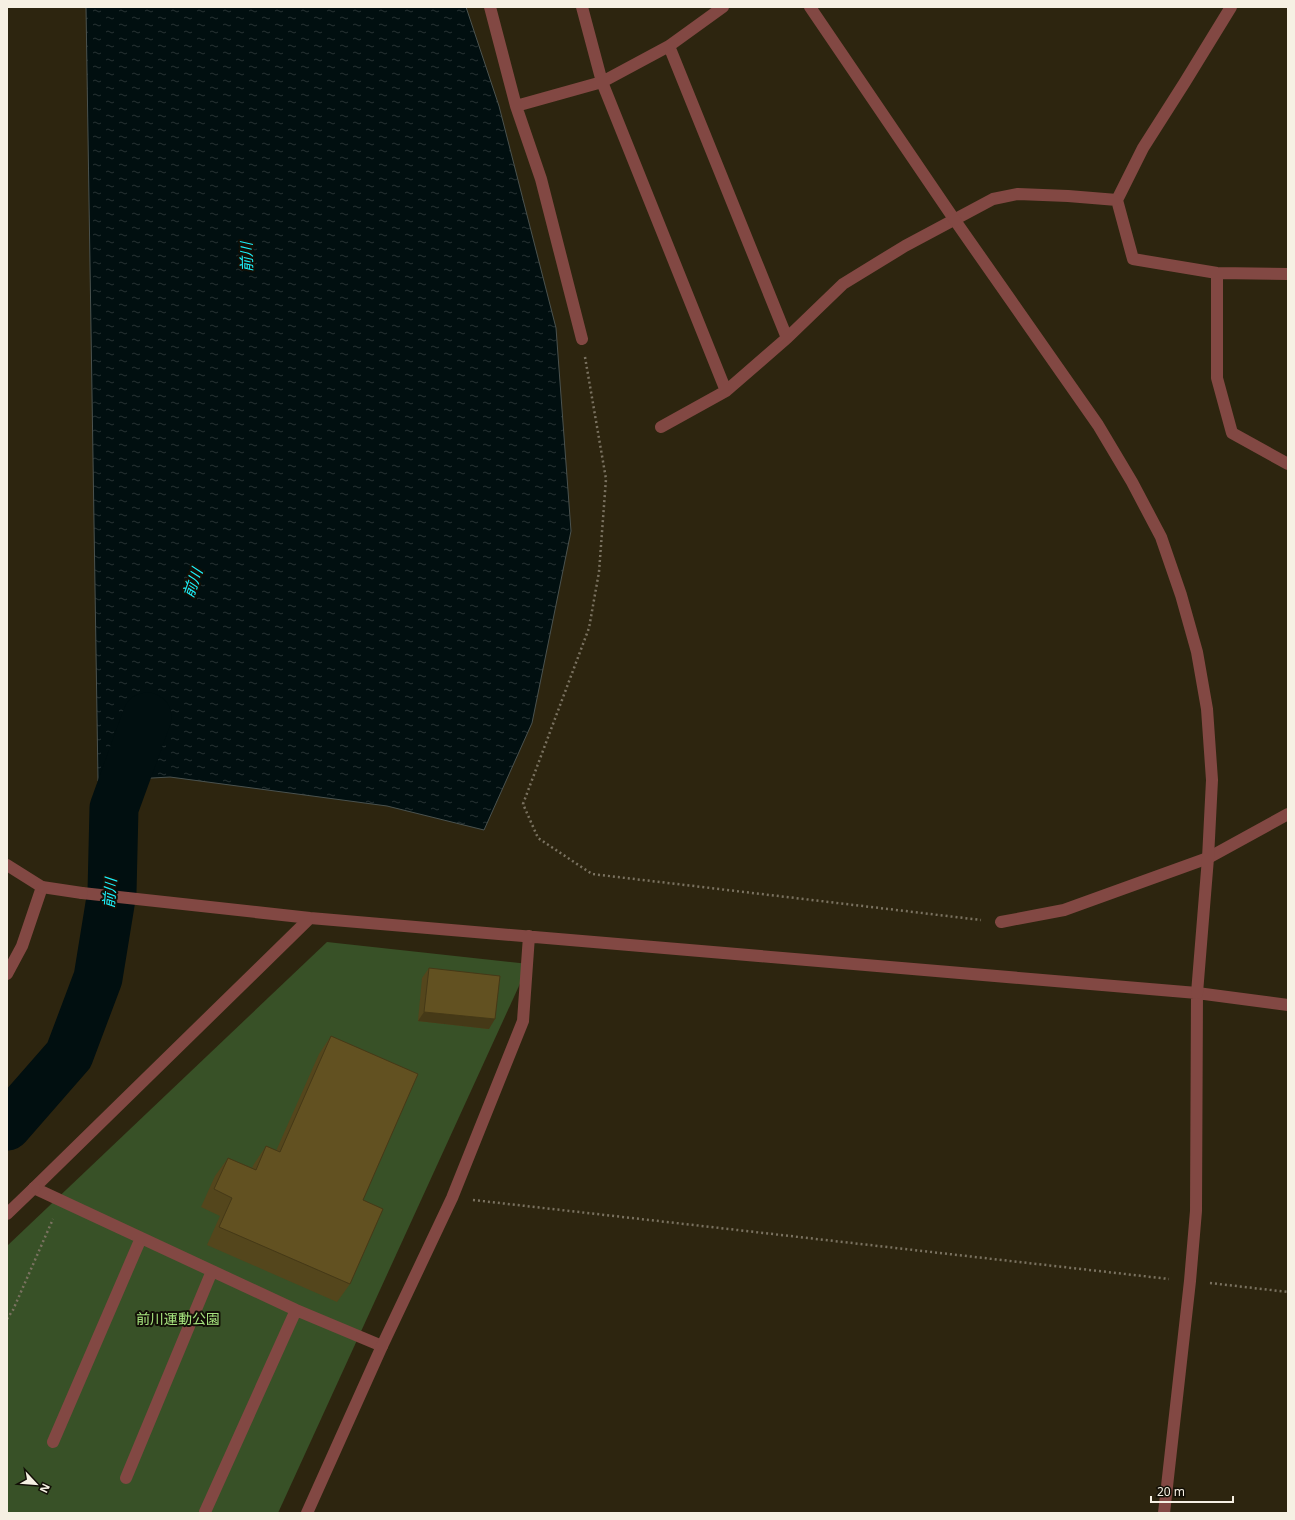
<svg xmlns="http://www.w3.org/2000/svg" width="1295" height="1520" viewBox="0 0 1295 1520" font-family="'Noto Sans','Noto Sans JP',sans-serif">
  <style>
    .park { fill: #385127 }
    .water { fill: url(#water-ripples); stroke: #4a524f }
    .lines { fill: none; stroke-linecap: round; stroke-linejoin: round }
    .river { stroke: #010f10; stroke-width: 49 }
    .path { stroke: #7a7260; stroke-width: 2.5; stroke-dasharray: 2 3; stroke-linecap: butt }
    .service { stroke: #824843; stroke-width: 12 }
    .minor { stroke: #824843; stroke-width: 12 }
    .tertiary { stroke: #824843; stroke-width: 12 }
    .wall { fill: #54461c }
    .shaded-wall { fill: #453917 }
    .building { fill: #625121; stroke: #453917 }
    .labels { text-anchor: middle; stroke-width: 4; stroke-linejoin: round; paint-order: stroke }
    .park-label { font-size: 14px; fill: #a6e37e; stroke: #120f06 }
    .water-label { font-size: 15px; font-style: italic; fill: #1cf2fd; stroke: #120f06 }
  </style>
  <defs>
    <pattern id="water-ripples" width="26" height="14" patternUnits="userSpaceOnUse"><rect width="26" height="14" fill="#010f10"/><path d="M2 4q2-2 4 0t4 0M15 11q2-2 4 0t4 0" fill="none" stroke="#273233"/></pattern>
  </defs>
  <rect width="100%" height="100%" fill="#2d250f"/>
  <path class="park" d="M327,942l202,22 -251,549h-271v-267z"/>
  <path class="water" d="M86,7h380l33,99 57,222 15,203 -39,192 -48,107 -97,-24 -217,-29 -72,4z"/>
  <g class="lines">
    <path class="river" d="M7,1126l62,-71 29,-77 14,-86 2,-84 33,-91"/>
    <path class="path" d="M585,357l21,122 -7,93 -10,56 -66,176 15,34 54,36 389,46
      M473,1200l696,79
      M1210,1283l78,9
      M7,1319l6,-9 40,-91"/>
    <path class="service" d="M34,1188l262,122 86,36
      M53,1442l88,-204
      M126,1478l86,-207
      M205,1512l91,-202"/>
    <path class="minor" d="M490,7l26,99 25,73 41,160
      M582,7l20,75 124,309
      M669,46l118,292
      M516,106l86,-24 67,-36 54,-39
      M1117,200l16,59 84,14 71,1
      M1217,273v105l15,55 56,31
      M661,427l65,-36 61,-53 56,-54 62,-38 88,-47 25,-5 50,2 49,4 26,-52 42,-66 46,-75
      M82,893l228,25 887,75 91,12
      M1001,922l63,-12 144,-52 80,-44
      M7,974l15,-28 20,-59
      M34,1188l276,-270
      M307,1513l75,-167 70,-148 71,-177 6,-85
      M1164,1513l26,-232 6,-70 1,-218"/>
    <path class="tertiary" d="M810,7l144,212 144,206 34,57 29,55 20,58 16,57 10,57 5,71 -4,78 -11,135
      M7,865l35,22 40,6
      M7,1214l27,-26"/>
  </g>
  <path class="wall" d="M429,968l60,61 -71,-8 4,-43z
    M331,1036l32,164 -13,84 -13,18 -130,-57 13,-29 -19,-9 14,-31 13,-18 24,10 2,-4 12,-18 10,5 43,-97z"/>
  <path class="shaded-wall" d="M424,1012l71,7 -6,10 -71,-8z"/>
  <path class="building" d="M429,968l71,8 -5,43 -71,-7z
    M331,1036l87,38 -55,126 20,9 -33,75 -131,-57 13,-29 -18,-9 14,-31 28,12 10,-24 14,6z"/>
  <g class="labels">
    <g class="park-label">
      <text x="178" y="1324">前川運動公園</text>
    </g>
    <g class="water-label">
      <text transform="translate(247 257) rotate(-91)" y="5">前川</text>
      <text transform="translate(193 583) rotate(-71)" y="5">前川</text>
      <text transform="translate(110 893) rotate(-85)" y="5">前川</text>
    </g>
  </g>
  <rect width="1295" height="1520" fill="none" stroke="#f6f0e3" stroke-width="16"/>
  <g transform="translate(36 1484) rotate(116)" stroke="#120f06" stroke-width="3" paint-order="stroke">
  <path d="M0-3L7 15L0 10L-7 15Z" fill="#f6f0e3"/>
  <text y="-6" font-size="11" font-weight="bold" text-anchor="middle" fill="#f6f0e3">N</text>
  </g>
  <path d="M1151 1496v6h82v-6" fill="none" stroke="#f6f0e3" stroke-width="2"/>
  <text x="1157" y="1496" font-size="12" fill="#f6f0e3" stroke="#120f06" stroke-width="3" paint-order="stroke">20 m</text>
</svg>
